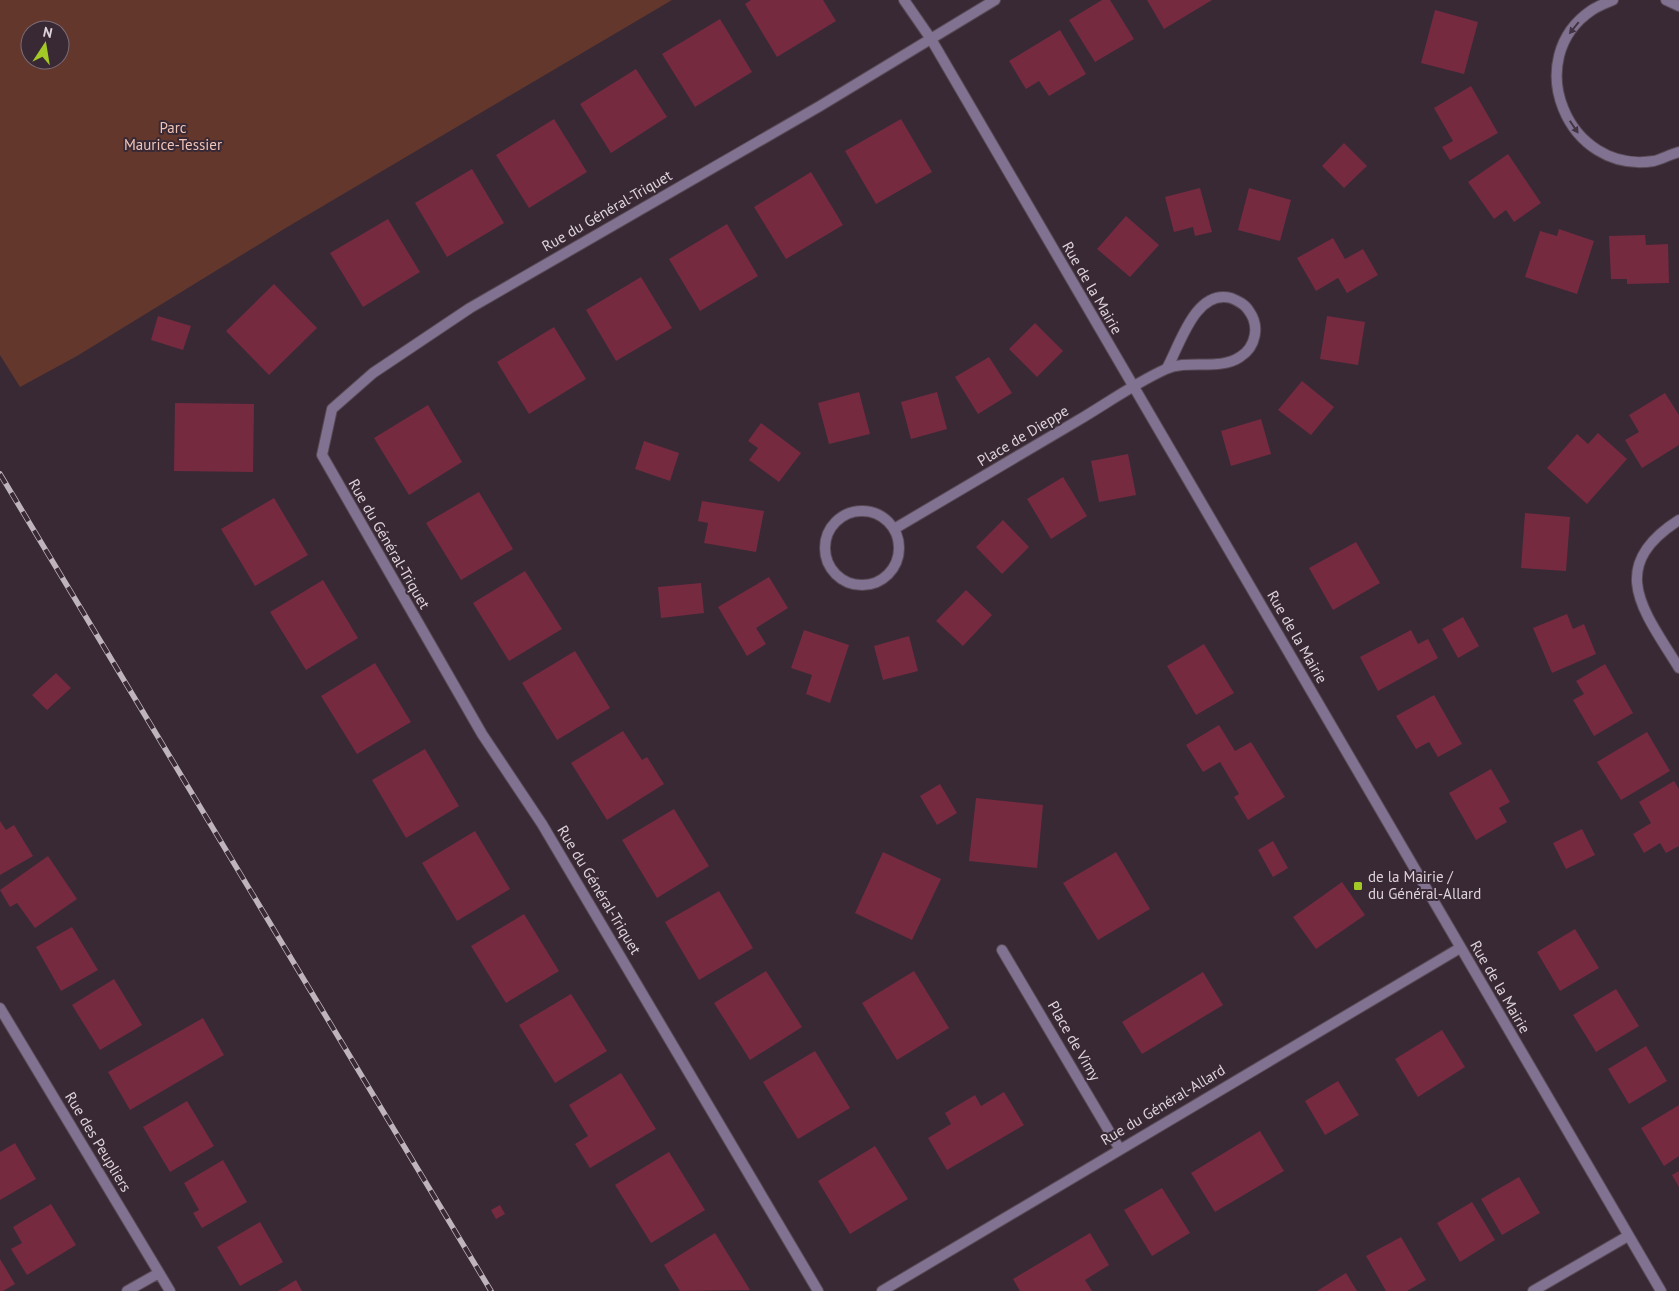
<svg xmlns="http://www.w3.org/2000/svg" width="1679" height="1291" font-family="'PT Sans',sans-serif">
<rect width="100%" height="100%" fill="#392935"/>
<path fill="#63372c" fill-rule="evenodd" d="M0,0H672L284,229L77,356L20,387L0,355ZM30,30H60V60H30Z"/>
<path fill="#752a40" d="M751,0H823L836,21L777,57L745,4Z
M1102,0H1110L1134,39L1095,62L1069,20Z
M1147,0H1212L1164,29Z
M1435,10L1478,22L1464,74L1421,63Z
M720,19L752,72L695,107L662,54Z
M1060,30L1086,74L1049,96L1039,81L1026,89L1009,61Z
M636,69L667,117L611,153L580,104Z
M1471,86L1498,133L1450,160L1442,147L1453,141L1434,108Z
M554,119L587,172L529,208L496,155Z
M901,119L932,172L876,204L845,151Z
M1344,143L1367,166L1344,188L1322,166Z
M1508,154L1541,203L1514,222L1506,210L1494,219L1468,182Z
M472,169L504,223L447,257L415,203Z
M811,172L843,225L786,259L754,207Z
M1200,188L1212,232L1195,236L1193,227L1174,232L1165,197Z
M1249,188L1291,200L1280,241L1238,230Z
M1126,216L1159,245L1130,277L1097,249Z
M388,219L420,272L363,307L330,253Z
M727,224L758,276L700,311L669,259Z
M1559,229L1594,241L1577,294L1525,277L1540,231L1557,236Z
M1645,235L1646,245L1668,244L1669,283L1627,284V279H1611L1609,236Z
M1333,238L1345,259L1363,249L1378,275L1347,293L1338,278L1316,291L1297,258Z
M641,277L672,328L616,361L586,310Z
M274,284L317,328L269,375L226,331Z
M158,316L191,326L183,350L151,340Z
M1327,316L1365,322L1358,365L1320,359Z
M1035,323L1063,351L1037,377L1009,349Z
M554,327L586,379L529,414L497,362Z
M989,357L1012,393L978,414L955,377Z
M1302,381L1334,407L1311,435L1278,410Z
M859,392L870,434L829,444L818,403Z
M937,392L947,429L911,439L901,402Z
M1665,393L1679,415V445L1642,468L1625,440L1639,432L1629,415Z
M175,403L254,404L253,472L174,471Z
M428,405L462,462L409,495L374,438Z
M1261,419L1271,454L1231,466L1221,431Z
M761,423L801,453L779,482L749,460L758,448L748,441Z
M1598,433L1627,459L1587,504L1547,468L1577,434L1588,444Z
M644,441L679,453L670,481L635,469Z
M1128,454L1136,495L1099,502L1091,461Z
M1063,477L1087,516L1051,539L1027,499Z
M479,492L513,549L461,580L426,523Z
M274,498L308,555L255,586L221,529Z
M702,501L764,511L756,552L704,543L708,523L698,521Z
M1525,513L1570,517L1566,571L1521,568Z
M1003,520L1029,547L1002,574L976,547Z
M1356,542L1380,583L1333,610L1309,568Z
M525,571L562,629L509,661L473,603Z
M769,577L788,608L756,628L766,644L747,656L718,607Z
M323,580L358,638L306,670L270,612Z
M701,583L704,613L661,618L658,587Z
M966,590L992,615L963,646L936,621Z
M1567,614L1573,629L1584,624L1596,654L1552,673L1533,628Z
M1463,617L1479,646L1458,658L1442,629Z
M804,630L849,645L830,703L806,694L812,675L791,668Z
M1411,630L1418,644L1428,639L1438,658L1378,691L1360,657Z
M909,636L918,671L883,680L874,646Z
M1204,644L1234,693L1196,715L1167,666Z
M575,651L610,708L557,740L522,683Z
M375,663L411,722L357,754L321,696Z
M1605,664L1633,713L1594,736L1573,700L1584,694L1576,681Z
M56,673L71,688L47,710L32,695Z
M1434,695L1462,744L1438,757L1429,742L1416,749L1396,716Z
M1219,725L1235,751L1251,742L1285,797L1248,820L1234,797L1239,794L1220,762L1203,772L1186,745Z
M623,731L642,760L647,757L664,784L607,820L571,763Z
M1647,732L1670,771L1621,800L1597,762Z
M425,749L459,806L406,838L372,780Z
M1491,769L1510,802L1499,808L1507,822L1476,840L1449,793Z
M1674,781L1679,789V846L1666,853L1660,843L1644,853L1633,834L1651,823L1639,802Z
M940,784L957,813L937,825L920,796Z
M976,798L1043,805L1037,868L969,861Z
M674,809L709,866L657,898L622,840Z
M0,821L6,830L14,825L33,856L0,875Z
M1582,829L1595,855L1566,869L1553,843Z
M475,831L510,889L457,921L422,863Z
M1273,841L1288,868L1273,877L1258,850Z
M883,852L941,879L912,940L855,913Z
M1116,852L1150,909L1098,940L1063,883Z
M48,856L77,899L35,928L17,903L10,907L0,890Z
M1342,882L1365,915L1316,949L1293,917Z
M719,891L753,948L699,980L665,922Z
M524,914L559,971L506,1003L471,946Z
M72,927L98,970L61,991L36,947Z
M1575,929L1599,968L1560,991L1537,952Z
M766,971L802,1027L750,1060L714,1003Z
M914,971L949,1028L897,1060L862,1003Z
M1203,972L1223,1005L1142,1054L1122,1022Z
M114,979L142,1025L100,1050L72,1005Z
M1616,989L1639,1026L1596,1052L1573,1015Z
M571,994L607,1051L555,1083L519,1025Z
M203,1018L224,1055L130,1110L108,1072Z
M1442,1030L1465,1067L1418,1097L1395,1059Z
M1646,1046L1667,1081L1629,1104L1608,1069Z
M815,1051L850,1108L798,1139L763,1082Z
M621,1073L656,1129L590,1168L575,1144L588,1136L569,1105Z
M1338,1081L1359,1115L1325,1135L1305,1101Z
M1004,1092L1024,1125L947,1170L928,1138L951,1124L945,1113L975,1095L981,1106Z
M187,1101L214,1146L170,1172L143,1127Z
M1679,1105V1156L1664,1166L1641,1128Z
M1260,1131L1284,1171L1215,1212L1191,1173Z
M15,1143L36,1179L0,1200V1152Z
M875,1146L908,1199L850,1234L818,1181Z
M669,1152L705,1210L651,1243L615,1185Z
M223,1160L247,1202L202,1228L193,1213L199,1210L184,1183Z
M1679,1171V1187L1672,1175Z
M1519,1177L1540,1213L1502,1235L1481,1199Z
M1162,1188L1190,1233L1152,1256L1124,1210Z
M1472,1202L1495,1240L1460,1262L1437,1223Z
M51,1204L76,1245L27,1275L11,1249L22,1243L13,1227Z
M500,1205L505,1214L496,1219L491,1210Z
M260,1222L283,1262L240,1286L217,1247Z
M715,1233L750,1290L680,1291L664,1265Z
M1090,1233L1109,1265L1085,1280L1092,1291H1020L1013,1279Z
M1401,1237L1426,1280L1407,1291H1386L1366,1256Z
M0,1259L15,1284L3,1291H0Z
M1346,1273L1357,1291H1317Z
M296,1280L302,1291H278Z"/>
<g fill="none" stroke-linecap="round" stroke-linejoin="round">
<defs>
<path id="street" d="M904,0L931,39L1661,1291
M1613,0C1606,3 1598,6 1592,10C1520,58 1567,175 1654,161C1662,159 1671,154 1679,152
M1666,0L1679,6
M825 548a37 37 0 1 1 74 0a37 37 0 1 1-74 0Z
M1679,520C1605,567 1644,611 1679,668
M894,529C955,493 1016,457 1077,421C1106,404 1135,383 1166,369C1188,359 1219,371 1240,357C1256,347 1260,326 1249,311C1245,304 1238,301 1231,298C1195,289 1180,345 1167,368
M1002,950L1119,1148
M0,1008L170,1291
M127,1291L159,1273
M818,1291L542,824L482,734L322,455L332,409L373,373L470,308L820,106L995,0
M882,1291L1460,948
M1533,1291L1628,1236"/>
</defs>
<use href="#street" stroke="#574853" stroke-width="12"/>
<use href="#street" stroke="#807290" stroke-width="10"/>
<defs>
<path id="rail" d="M0,474L491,1291"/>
</defs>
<use href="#rail" stroke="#bfb3bc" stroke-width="5.5"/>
<use href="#rail" stroke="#392935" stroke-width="4" stroke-dasharray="11" stroke-linecap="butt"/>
</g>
<defs><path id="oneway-solid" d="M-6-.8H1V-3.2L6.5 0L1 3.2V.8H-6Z" transform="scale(1.25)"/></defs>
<g fill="#443443">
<use href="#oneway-solid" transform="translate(1574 28) rotate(129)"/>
<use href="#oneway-solid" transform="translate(1574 127) rotate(56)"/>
</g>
<rect fill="#a3c927" stroke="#392935" stroke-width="2" x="1353" y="881" width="10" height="10" rx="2.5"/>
<g text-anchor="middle" stroke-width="4" stroke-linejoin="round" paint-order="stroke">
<g font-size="15" fill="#f0c3b7" stroke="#392935">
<text x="173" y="133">Parc<tspan x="173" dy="17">Maurice-Tessier</tspan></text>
</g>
<g font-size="15" fill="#ded3db" stroke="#392935">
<text transform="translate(607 211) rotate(-30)" y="5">Rue du Général-Triquet</text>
<text transform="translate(1092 288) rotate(60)" y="5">Rue de la Mairie</text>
<text transform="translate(1023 436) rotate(-31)" y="5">Place de Dieppe</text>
<text transform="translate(389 544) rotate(60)" y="5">Rue du Général-Triquet</text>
<text transform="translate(1297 637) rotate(60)" y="5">Rue de la Mairie</text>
<text transform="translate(599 890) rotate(59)" y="5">Rue du Général-Triquet</text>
<text transform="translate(1500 987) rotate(60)" y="5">Rue de la Mairie</text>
<text transform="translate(1074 1041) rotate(60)" y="5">Place de Vimy</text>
<text transform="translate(1163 1105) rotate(-31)" y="5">Rue du Général-Allard</text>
<text transform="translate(98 1142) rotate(59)" y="5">Rue des Peupliers</text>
</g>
<g font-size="15" fill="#ded3db" stroke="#392935" text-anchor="start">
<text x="1368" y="882">de la Mairie /<tspan x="1368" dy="17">du Général-Allard</tspan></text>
</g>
</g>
<g transform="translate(45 45) rotate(12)"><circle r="24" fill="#392935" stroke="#7b6d77"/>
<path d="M0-4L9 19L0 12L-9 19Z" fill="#a3c927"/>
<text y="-8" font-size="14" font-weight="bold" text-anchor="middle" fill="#ded3db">N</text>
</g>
</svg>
